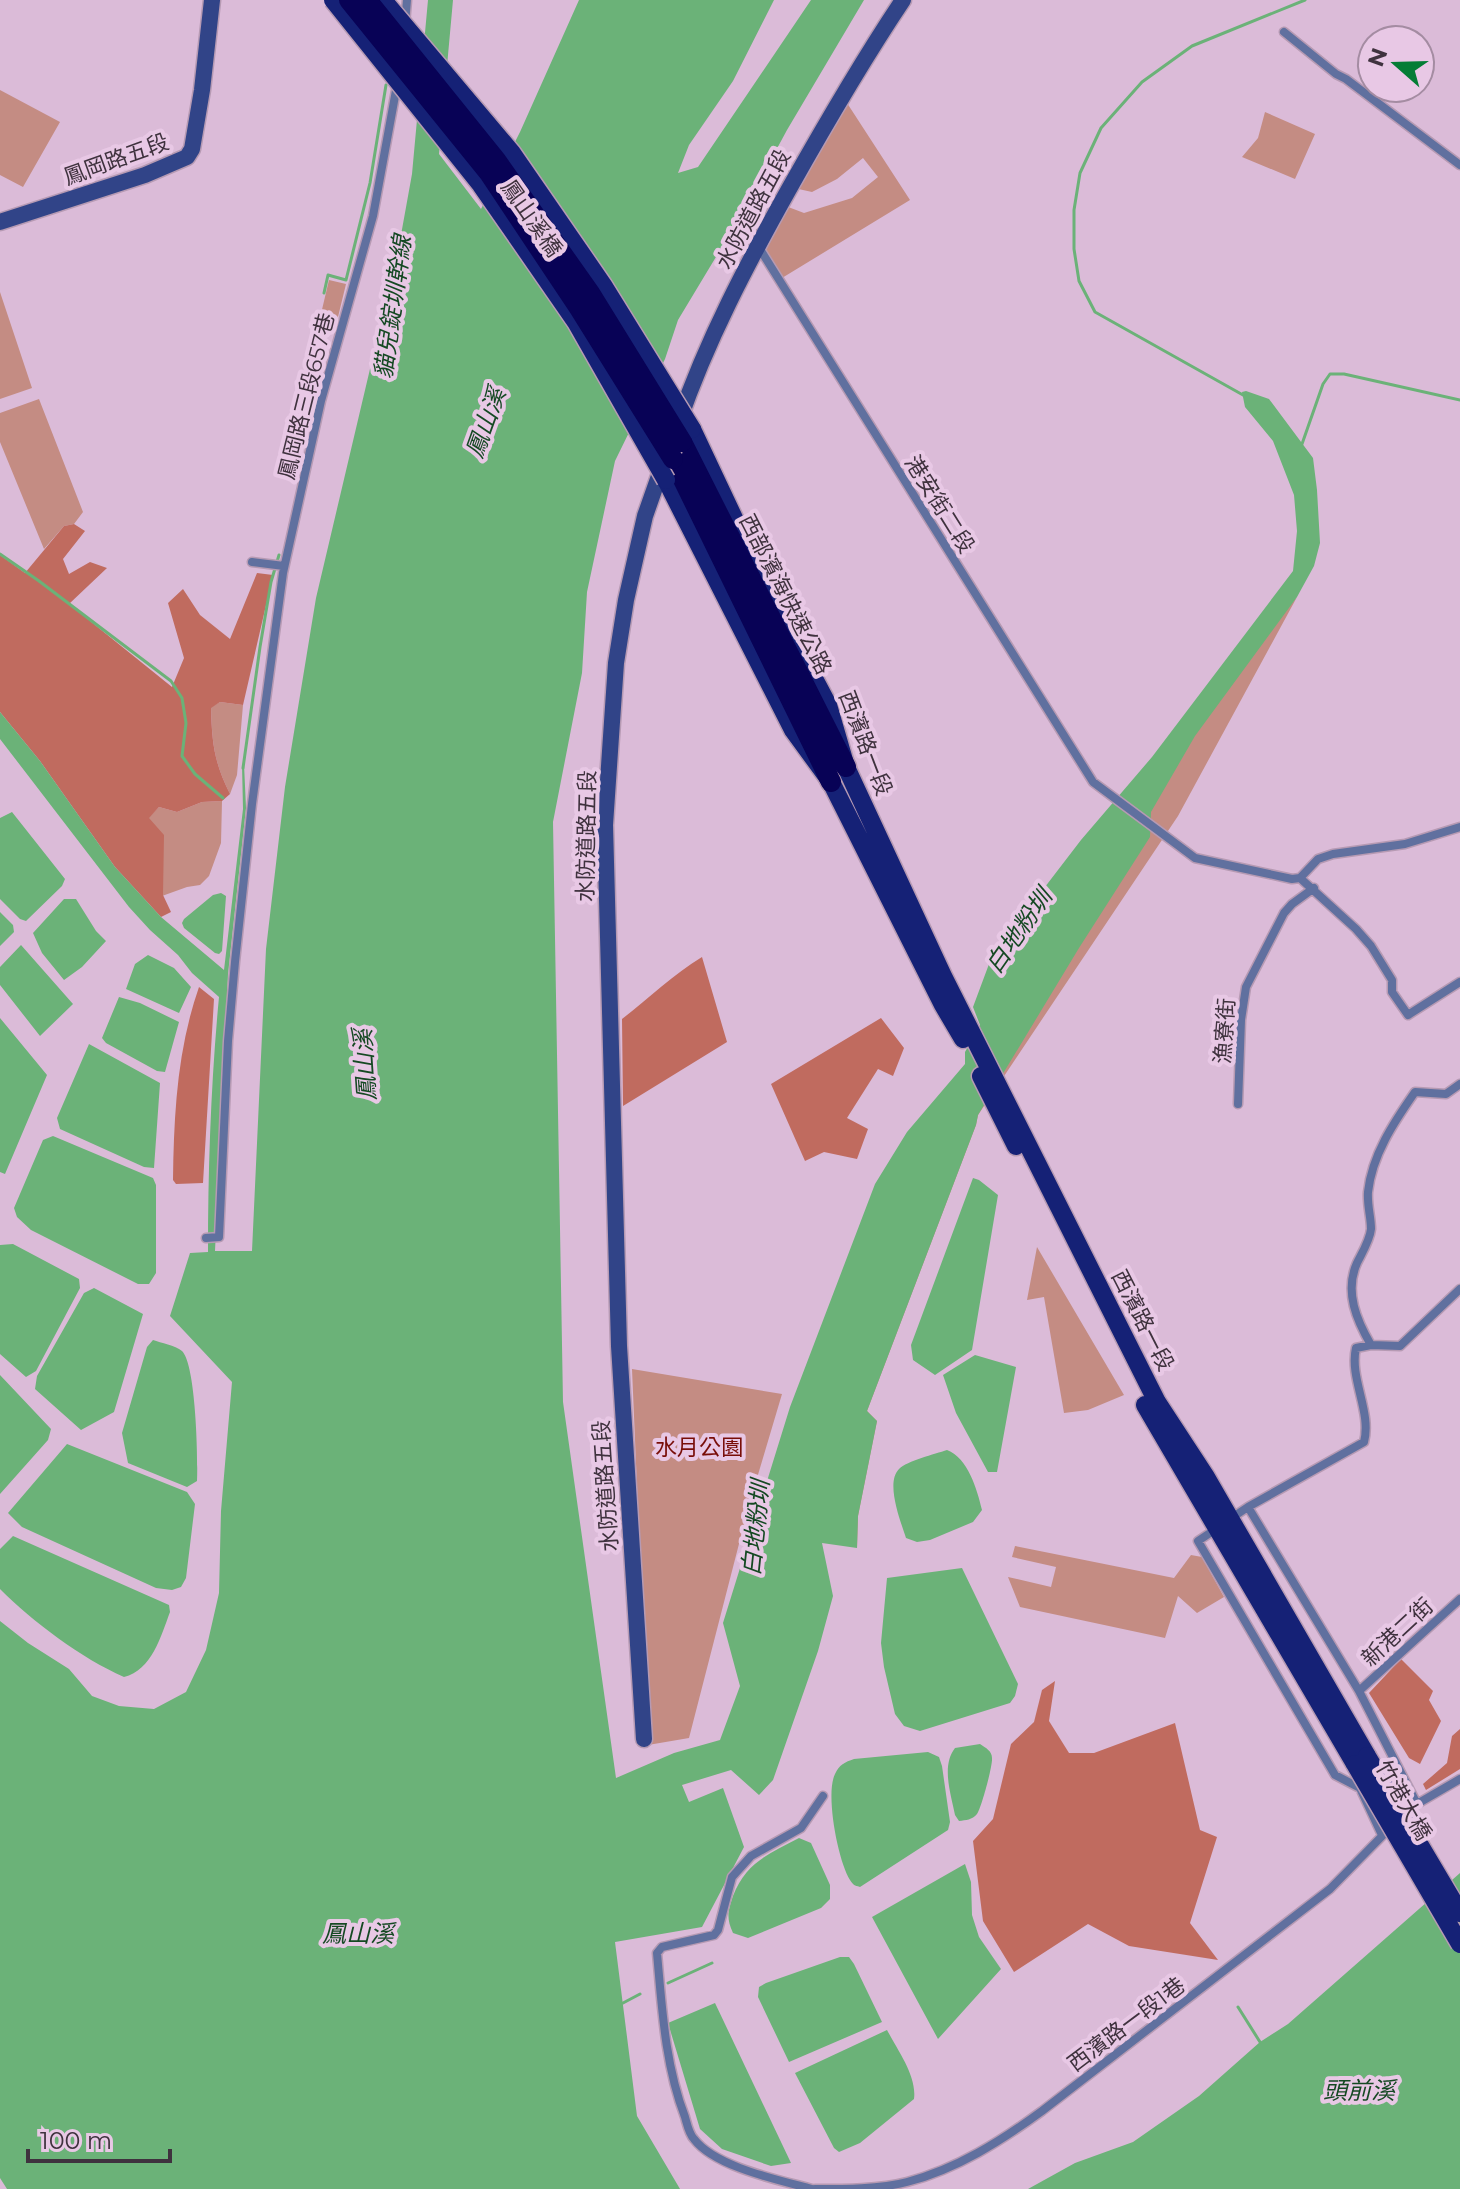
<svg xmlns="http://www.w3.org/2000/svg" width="1460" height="2189" font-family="Montserrat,'Noto Sans TC',sans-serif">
<rect width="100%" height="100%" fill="#dbbbd8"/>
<path fill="#c48c83" d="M0,90L60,122L23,187L0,175Z
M847,103L910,200L782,278L770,263L754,257L783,205L804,213L852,198L878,177L863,158L837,179L812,192L794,188Z
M1265,112L1315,134L1295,179L1242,157L1258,138Z
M329,280L346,284L337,321L320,318Z
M0,292L32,388L0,399Z
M39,399L83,512L74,524L64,526L44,549L0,442V413Z
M1297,597L1178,816L978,1115L976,1125L867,1411L877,1421L858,1516L857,1548L848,1318L1183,732Z
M220,702L243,705L237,775L230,794C214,762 212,743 211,707Z
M222,801L221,843L209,876L200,885L187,887L162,896L163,857L148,818L159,807L177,812L202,802Z
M1037,1247L1124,1395L1088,1410L1064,1413L1044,1297L1027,1300Z
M632,1369L782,1394L749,1505L689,1738L648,1745Z
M1015,1546L1174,1578L1191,1555L1202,1557L1224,1597L1197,1613L1178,1596L1165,1638L1020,1607L1008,1577L1051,1587L1056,1567L1012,1557Z"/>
<path fill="#c06b5f" d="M74,524L85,531L63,559L69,574L90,562L107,568L69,604L172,687L184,658L168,603L183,589L200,615L230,639L257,573L273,575L243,705L220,702L211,708C212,743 214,762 230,794L222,801L202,802L177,812L159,807L149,818L164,835L163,895L171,912L161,917L115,867L40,761L0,712V555L25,573L64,526Z
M702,957L727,1042L623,1106L622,1019C649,998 673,975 702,957Z
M199,987L214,999L203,1183L176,1184L173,1180C174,1114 177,1050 199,987Z
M881,1018L904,1048L893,1076L878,1069L847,1118L868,1129L857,1159L824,1152L805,1161L771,1084Z
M1401,1659L1433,1691L1429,1700L1441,1721L1420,1764L1409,1758L1369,1693Z
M1055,1681L1049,1721L1069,1753H1094L1175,1723L1200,1830L1217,1837L1190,1923L1218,1960L1129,1946L1088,1924L1014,1972L983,1921L973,1841L993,1819L1011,1744L1034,1722L1042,1690Z
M1460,1729V1769L1426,1790L1423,1784L1447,1763L1452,1736Z"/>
<path fill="#6bb278" d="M428,0H453L439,154L481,209L520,132L579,0H774L733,81L689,145L678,173L698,167L811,0H864L787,130L740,217L678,320L665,359L615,461L587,592L582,673L553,822L563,1402L616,1778L674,1753L720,1740L740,1686L723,1623L790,1407L875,1184L907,1132L965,1064V1052L980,1025L973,1007L992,956L1081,840L1152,757L1293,571L1297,531L1294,495L1273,441L1245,407L1242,392L1246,391L1269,399L1313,458L1317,490L1320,543L1314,566L1297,597L1195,736L1151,812L1150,837L1079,948L978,1115L976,1125L867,1411L877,1421L858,1516L857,1548L822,1543L833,1596L818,1651L773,1780L759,1795L731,1770L682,1785L689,1802L723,1788L744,1847L702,1927L615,1942L637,2116L680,2189H7L0,2178V1621L28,1643L69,1669L92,1696L119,1706L154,1709L186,1692L206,1650L219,1593L221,1511L232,1382L170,1316L190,1253L208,1252C208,1167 211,1081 219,997L192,973L178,955L150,930L129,907L0,739V712L40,761L115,867L161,917L224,970L243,809L242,765L244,764L246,808L228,974L215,1251H252L266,949L285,787L316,598L399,246L412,174Z
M12,812L65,879L62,886L26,921L20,919L0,899V818Z
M221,893L226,896L222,951L219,954L215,953L184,928L182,923L184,919L213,895Z
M64,899H76L96,931L106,941L82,967L64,980L42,953L33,933Z
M0,912L13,925L14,932L0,946Z
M21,945L73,1004L40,1036L0,985V967Z
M148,955L174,968L191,987L179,1013L126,989L135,964Z
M119,997L140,1003L179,1022L165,1072L157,1071L106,1043L102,1038Z
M0,1018L47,1075L5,1174L0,1172Z
M89,1044L160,1083L154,1168L144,1167L60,1129L57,1118Z
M53,1136L153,1178L156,1185V1273L149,1284H138L31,1230L17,1217L14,1208L43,1140Z
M973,1178L979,1180L998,1195L972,1350L935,1375L913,1360L911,1345Z
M13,1244L79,1279L80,1288L36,1371L26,1377L0,1354V1245Z
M94,1288L143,1314L114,1412L81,1430L35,1389L37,1376L84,1293Z
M153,1340C161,1343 175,1345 182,1351C196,1365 198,1458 197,1481L187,1487L128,1463L122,1433L147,1347Z
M975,1355L1016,1367L997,1472H988L956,1413L943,1375Z
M0,1375L51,1429L48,1440L0,1494Z
M67,1444L187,1492L195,1504L186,1578L181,1587L172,1590L156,1588L22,1527L8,1513Z
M947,1450C968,1458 977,1489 982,1510L973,1522L930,1540L917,1542L906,1538C901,1522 885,1483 899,1469C907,1461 935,1454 947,1450Z
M13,1536L169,1605L170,1612C161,1636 152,1670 124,1677C81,1658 33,1622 0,1589V1549Z
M962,1568L1018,1684L1015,1696L1010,1703L920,1731L904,1726L895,1714L884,1667L881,1643L887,1578Z
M980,1744C986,1748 992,1751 992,1758C993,1765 981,1809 977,1814C972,1820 966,1820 959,1821L955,1815C951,1794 941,1766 955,1748Z
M928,1752L939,1757L942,1766L950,1822L948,1830L860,1887C854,1885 854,1886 850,1880C838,1861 825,1794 835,1774C839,1765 845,1762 854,1759Z
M799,1838L811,1843L830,1885V1899L821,1908L748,1938L733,1933C726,1918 728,1911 733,1896C746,1862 769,1854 799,1838Z
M965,1864L971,1882L972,1915L979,1937L1001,1969L938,2039L872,1917Z
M1460,1873V2189H1028L1075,2163L1133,2142L1199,2096L1260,2042L1288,2024Z
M840,1957H849L854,1964L882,2022L789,2062L758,1997L759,1987L766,1983Z
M715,2003L791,2163L771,2166L722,2149L700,2129L668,2023Z
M887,2030C898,2051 917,2076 914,2099L860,2143L839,2152L834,2148L795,2073Z"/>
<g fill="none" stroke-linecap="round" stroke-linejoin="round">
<path stroke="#6bb278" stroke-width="3" d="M324,293L328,275L346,280L370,183L386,85
M1243,395L1095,312L1079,281L1074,249V210L1080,173L1101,128L1142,82L1192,46L1305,0
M1302,444L1323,384L1330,374H1344L1460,400
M0,554L39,581L171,681L182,698L186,723L182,756L195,774L223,798
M243,768L260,647L271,582L279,555
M668,1983L712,1963
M623,2003L640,1994
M1238,2007L1260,2042"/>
<defs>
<path id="street" d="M405,24L407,0
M1284,32L1336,74L1346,79L1460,165
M758,246L1093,782L1195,858L1292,879L1300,878L1318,859L1333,854L1405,844L1460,827
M252,562L284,566
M1300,878L1356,929L1371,946L1392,980V992L1408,1015L1460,982
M1238,1104L1241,1020L1246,987L1284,913L1292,904L1314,888
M206,1238L219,1237L228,1041L235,962L252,804L283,573L321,401L373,216L397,85
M1371,1345C1357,1321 1344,1292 1357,1263C1362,1253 1370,1240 1371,1229C1371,1217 1367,1205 1368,1192C1372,1155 1394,1122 1415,1092L1446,1094L1460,1084
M1248,1507L1364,1442C1372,1412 1349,1378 1356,1348L1371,1345L1400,1346L1460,1289
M1230,1519L1248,1507L1359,1691L1417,1804
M1216,1529L1198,1541L1335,1775L1360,1788L1382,1835
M1359,1691L1460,1599
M1403,1816L1417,1804L1460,1779
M812,2189C779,2180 715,2167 694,2139C689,2134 687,2124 685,2117C665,2065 662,2008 657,1953L662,1947L714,1935L718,1930L732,1877L751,1856L801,1828L823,1796
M815,2189C844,2189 880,2189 907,2182C957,2169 1001,2141 1042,2111L1330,1889L1390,1828"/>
<path id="secondary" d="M0,222L145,175L187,157L192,149L202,90L212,0
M679,421C707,340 747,264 789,189C825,125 862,61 903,0
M644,1739L619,1346L605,825L616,663L626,600L645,516L664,462"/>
<path id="primary" d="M692,429L772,599L828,705L846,767L943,976L1157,1402L1206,1477L1367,1756
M666,480L793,730L831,782L943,1005L963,1039
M981,1076L1016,1146
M1145,1405L1355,1764"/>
<path id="highway" d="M682,442L846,767
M673,459L831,782"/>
</defs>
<use href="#street" stroke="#b69ab3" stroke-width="11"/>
<use href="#secondary" stroke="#b69ab3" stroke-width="19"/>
<use href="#primary" stroke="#b69ab3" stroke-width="21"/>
<use href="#highway" stroke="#b69ab3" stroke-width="23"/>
<use href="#street" stroke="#60709f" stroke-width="8"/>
<use href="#secondary" stroke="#314488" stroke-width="16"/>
<use href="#primary" stroke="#152176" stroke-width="18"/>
<use href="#highway" stroke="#080256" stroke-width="20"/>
<defs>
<path id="primary-bridge" d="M333,0L481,185L576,322L666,480
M383,0L512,153L603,285L692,429
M1367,1756L1460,1913
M1355,1764L1460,1944"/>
<path id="highway-bridge" d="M349,0L489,173L579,308L673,459
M367,0L496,160L590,293L682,442"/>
</defs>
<use href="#primary-bridge" stroke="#b69ab3" stroke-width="21" stroke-linecap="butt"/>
<use href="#highway-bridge" stroke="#b69ab3" stroke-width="23" stroke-linecap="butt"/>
<use href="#primary-bridge" stroke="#152176" stroke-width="18"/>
<use href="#highway-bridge" stroke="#080256" stroke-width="20"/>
</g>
<g text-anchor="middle" stroke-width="8" stroke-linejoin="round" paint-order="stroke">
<g font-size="22" fill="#3f323e" stroke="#e8c8e5">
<text transform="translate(116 159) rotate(-20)" y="8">鳳岡路五段</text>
<text transform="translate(753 209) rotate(-62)" y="8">水防道路五段</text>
<text transform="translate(532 218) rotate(55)" y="8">鳳山溪橋</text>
<text transform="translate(306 396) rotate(-76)" y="8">鳳岡路三段657巷</text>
<text transform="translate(940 504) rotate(58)" y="8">港安街二段</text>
<text transform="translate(786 594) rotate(63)" y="8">西部濱海快速公路</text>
<text transform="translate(866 743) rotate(69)" y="8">西濱路一段</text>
<text transform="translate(586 836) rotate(-89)" y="8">水防道路五段</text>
<text transform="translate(1224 1031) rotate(-86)" y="8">漁寮街</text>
<text transform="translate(1143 1320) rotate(63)" y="8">西濱路一段</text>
<text transform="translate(605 1486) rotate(-94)" y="8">水防道路五段</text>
<text transform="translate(1397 1632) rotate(-43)" y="8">新港二街</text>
<text transform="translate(1404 1800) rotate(60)" y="8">竹港大橋</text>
<text transform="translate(1126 2024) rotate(-37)" y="8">西濱路一段1巷</text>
</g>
<g font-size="22" fill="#780d08" stroke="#e8c8e5">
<text x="699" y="1455">水月公園</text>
</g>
<g font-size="24" font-style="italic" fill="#154923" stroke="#e8c8e5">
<text transform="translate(393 307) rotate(-82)" y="8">貓兒錠圳幹線</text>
<text transform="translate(486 423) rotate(-70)" y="8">鳳山溪</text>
<text transform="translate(1019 931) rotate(-55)" y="8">白地粉圳</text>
<text transform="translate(365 1065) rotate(-94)" y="8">鳳山溪</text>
<text transform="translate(756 1528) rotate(-84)" y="8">白地粉圳</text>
<text x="358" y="1942">鳳山溪</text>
<text x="1359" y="2099">頭前溪</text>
</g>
</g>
<g transform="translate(1396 64) rotate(290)"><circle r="38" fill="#e8c8e5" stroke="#a48ca2" stroke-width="2"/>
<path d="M0-6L14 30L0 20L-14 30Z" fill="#047d35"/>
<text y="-12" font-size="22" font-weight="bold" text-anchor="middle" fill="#3f323e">N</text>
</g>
<path d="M28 2149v12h142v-12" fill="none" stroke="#3f323e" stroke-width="4"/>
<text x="40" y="2149" font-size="24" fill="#3f323e" stroke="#e8c8e5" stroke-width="6" paint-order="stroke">100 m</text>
</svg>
